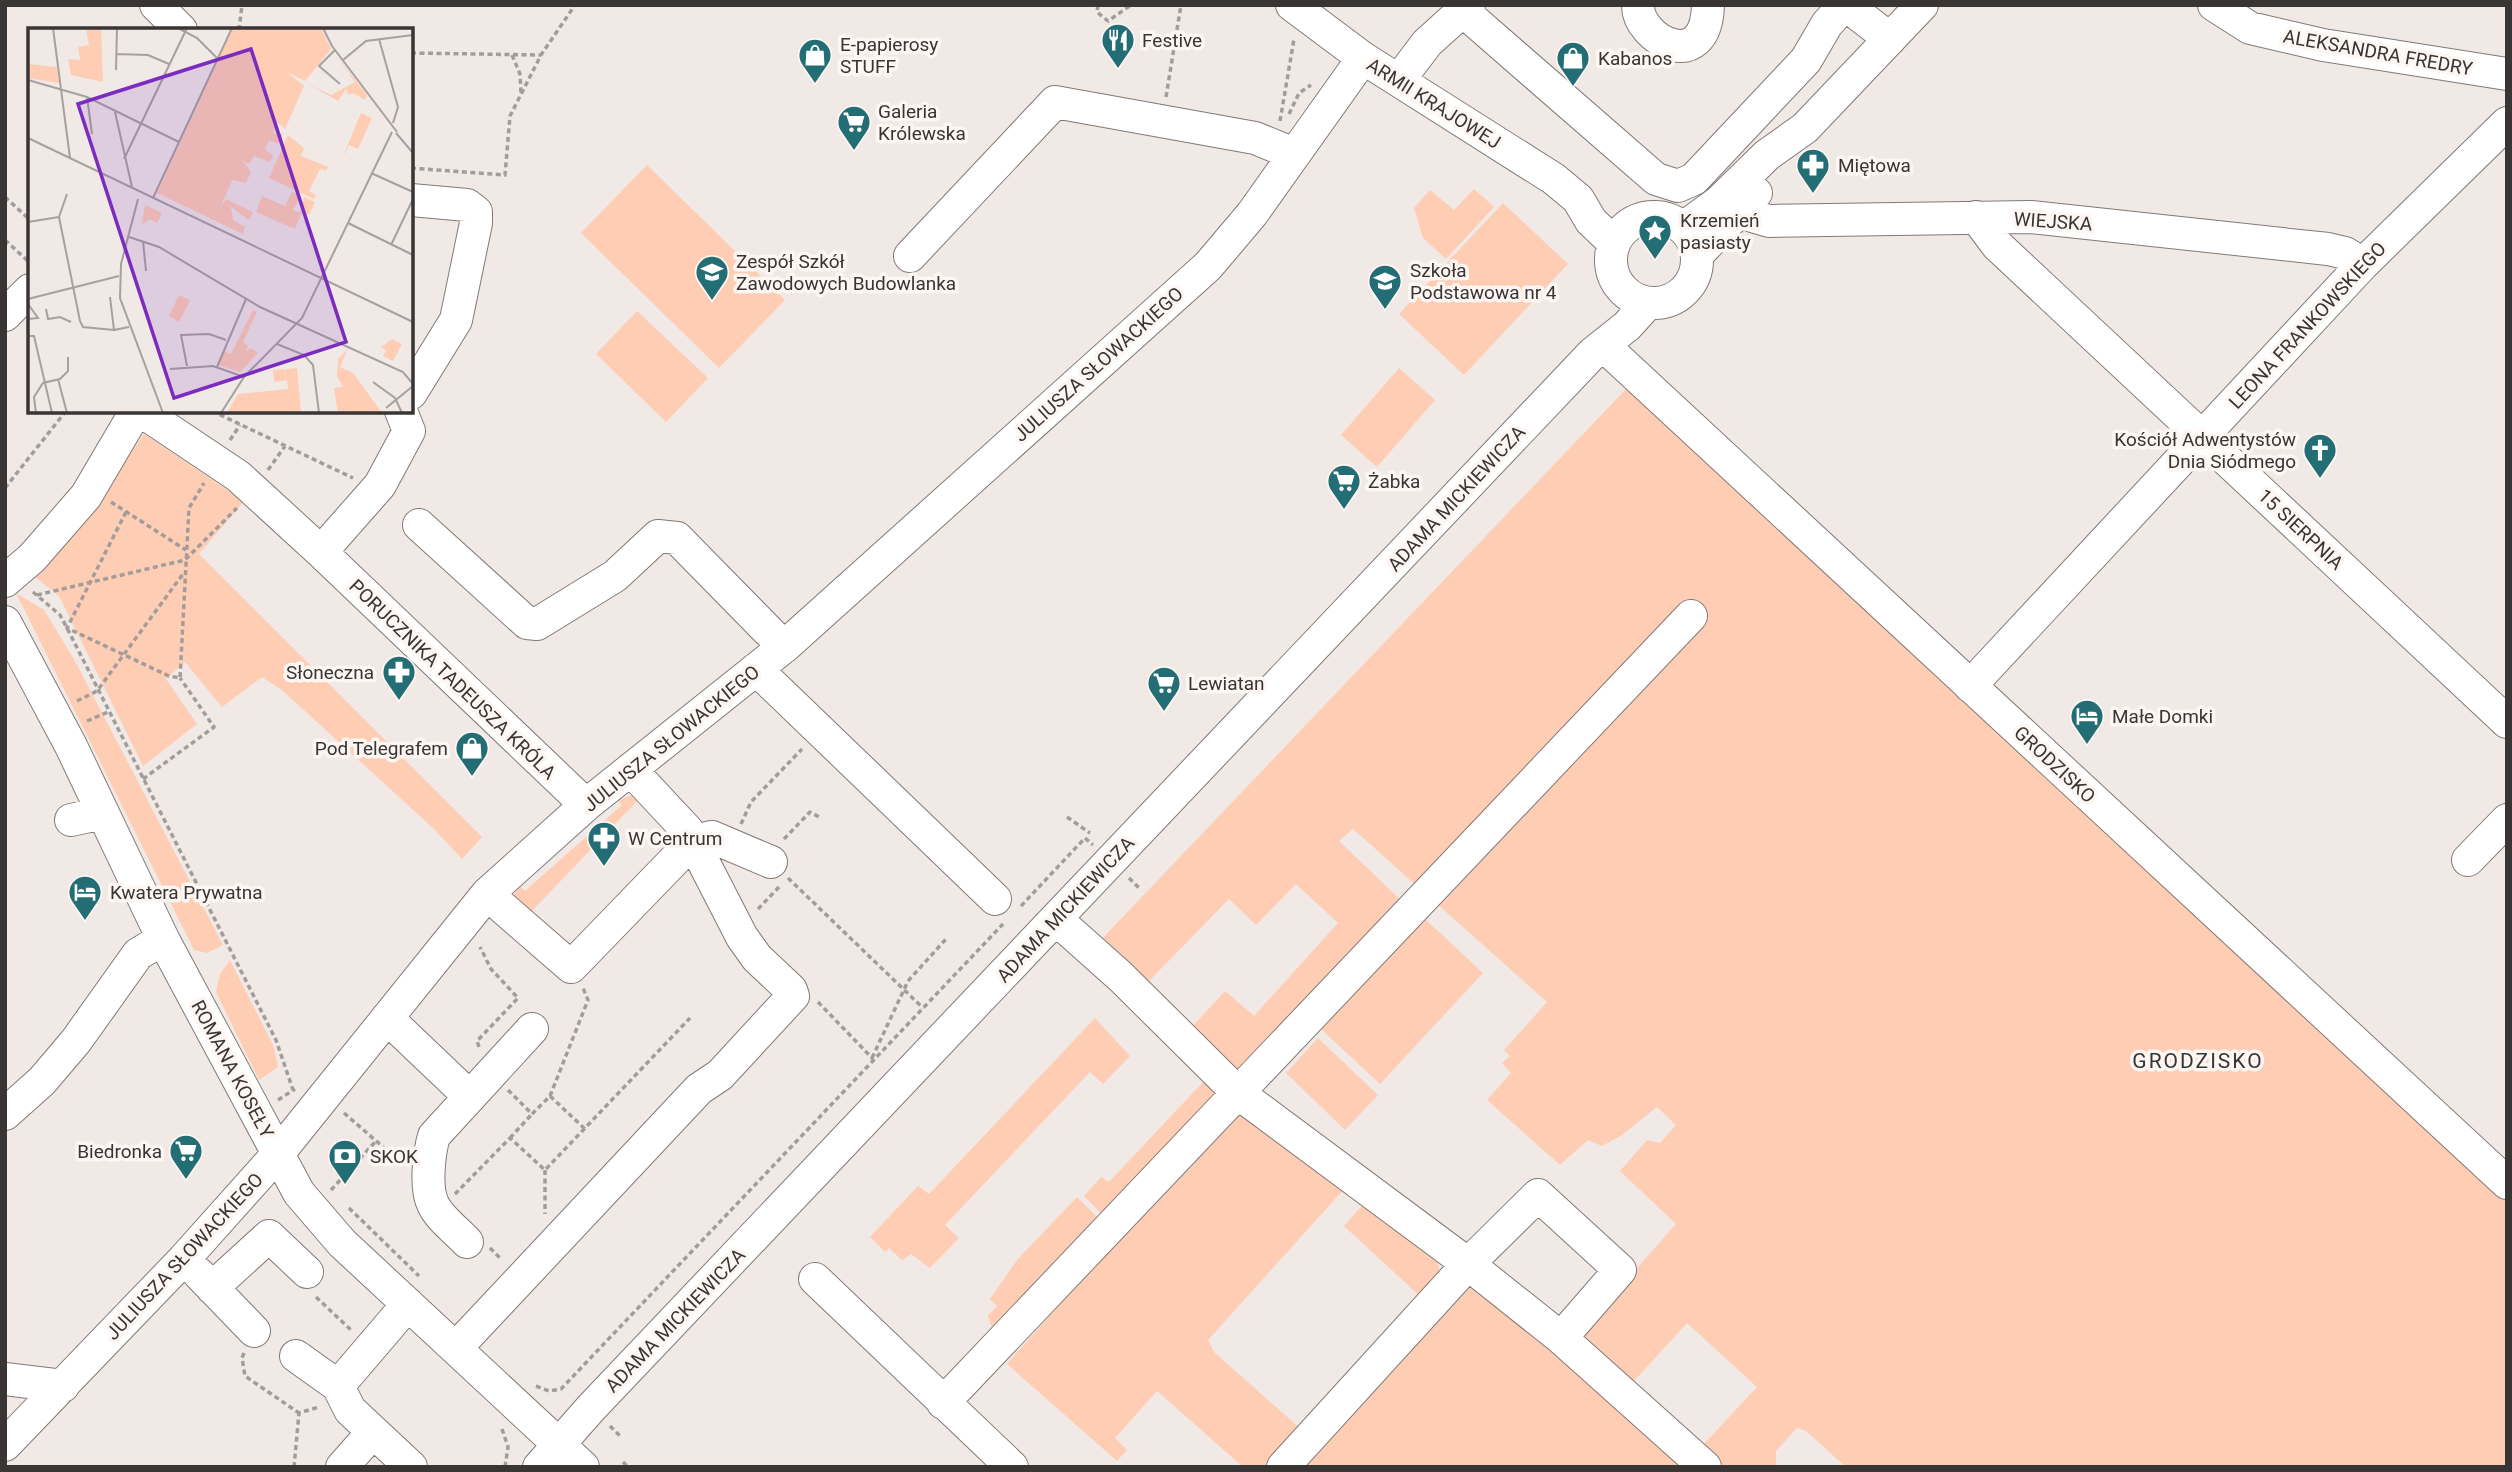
<svg xmlns="http://www.w3.org/2000/svg" width="2512" height="1472" font-family="Roboto,sans-serif">
<rect width="100%" height="100%" fill="#f0e9e6"/>
<path fill="#fecdb4" d="M647,165L785,300L719,368L581,233Z
M1474,189L1494,207L1446,259L1423,238L1414,208L1430,190L1454,210Z
M1503,203L1568,264L1464,375L1399,314Z
M637,311L708,378L666,422L596,354Z
M1399,368L1435,400L1377,467L1341,435Z
M1628,387L2507,1196V1467H1846L1806,1431L1797,1428L1776,1451V1467H1725L1702,1446L1757,1387L1687,1323L1634,1381C1615,1367 1585,1354 1584,1328L1676,1224L1620,1171L1647,1140L1660,1143L1676,1125L1657,1107L1622,1135L1602,1146L1588,1140L1560,1165L1487,1100L1511,1073L1502,1063L1510,1056L1504,1050L1547,1002L1353,829L1339,841L1408,907L1243,1081L1190,1029L1225,991L1254,1016L1338,923L1296,884L1256,925L1229,899L1147,983L1097,944Z
M144,434L244,501L199,554L482,837L462,859L434,829L283,691L262,677L222,707L185,662L166,679L197,724L143,766L59,596L35,577L88,515Z
M16,593L44,610L75,661L223,945L207,953L194,950Z
M633,795L640,798L530,913L513,898L519,885L525,891L622,805L618,800Z
M1424,918L1483,973L1380,1084L1321,1029Z
M230,960L273,1045L278,1067L259,1080L216,992L220,974Z
M1095,1018L1130,1056L1103,1084L1090,1072L945,1225L959,1238L930,1268L911,1254L902,1260L889,1248L885,1252L870,1237L918,1186L929,1194Z
M1318,1038L1378,1095L1345,1130L1286,1073Z
M1205,1080L1214,1090L1216,1097L1106,1218L1084,1196L1101,1177L1109,1182Z
M1238,1103L1344,1189L1208,1340L1214,1352L1302,1430L1270,1467H1243L1157,1391L1115,1438L1127,1450L1117,1461L1007,1364Z
M1077,1197L1103,1223L995,1327L991,1326L988,1315L997,1306L990,1299L1017,1260Z
M1367,1200L1437,1253L1440,1277L1422,1298L1344,1226Z
M1464,1286L1478,1288L1696,1467H1296Z"/>
<g fill="none" stroke-linecap="round" stroke-linejoin="round">
<defs>
<path id="minor" d="M156,5L181,30
M1292,5L1363,58L1554,179L1578,199L1591,221L1614,243
M1638,5C1637,39 1706,77 1708,5
M1846,5L1890,39
M2214,5L2250,28L2323,45L2507,74
M1463,11L1656,179L1678,186L1694,179L1806,60L1827,24L1844,5
M1399,80L1427,43L1469,5
M411,200L467,205L476,212V223L456,320L411,393
M1743,206L1752,216L1769,221L2031,217L2328,249L2345,253L2363,264
M1611 260a43 43 0 1 1 86 0a43 43 0 1 1-86 0Z
M1976,217L1997,245L2507,722
M1683,228L1719,202L1767,155L1805,128L1922,5
M1697,255L1756,193
M910,256L1055,102L1255,138L1294,154
M5,315L30,290
M1603,345L2507,1183
M141,411L238,476L321,552L586,805
M419,525L527,623L537,624L615,576L658,536L677,538L784,647
M321,552L380,485L409,431L401,411
M5,581L32,558L86,496L136,411
M5,622L71,746L163,939L299,1193L342,1243L583,1467
M756,669L995,899
M1970,686L2363,264L2507,123
M71,820L103,813
M2468,860L2507,820
M487,894L571,967L693,841L712,837L771,862
M1056,919L1121,977L1238,1093L1468,1264L1561,1338L1705,1467
M387,1018L469,1096
M5,1114L42,1081L76,1041L138,954L163,939
M467,1242C457,1231 439,1218 433,1204C425,1188 429,1153 434,1136L532,1029
M199,1274L254,1331
M815,1279L1012,1467
M212,1288L269,1236L307,1272
M456,1348L699,1089L720,1075L793,996L791,990L757,958L742,937L687,830L631,770
M296,1356L338,1386L350,1410L411,1467
M5,1379L63,1386
M338,1386L408,1304
M943,1403L1691,616
M5,1445L184,1259L277,1155L487,894L586,805L784,647L1208,266L1252,214L1363,58
M342,1467L373,1432
M539,1467L591,1408L1593,353L1627,326L1648,303
M1283,1467L1468,1264L1538,1195L1620,1270L1561,1338"/>
</defs>
<use href="#minor" stroke="#817a77" stroke-width="34"/>
<path stroke="#a29c9a" stroke-width="3.5" stroke-dasharray="5 3.5" stroke-linecap="butt" d="M386,5V6
M1098,5L1097,12L1108,21L1131,5
M239,30L242,5
M411,53L541,55
M512,55L520,74L521,93
M1166,97L1181,5
M1289,114L1299,93L1311,85
M1280,121L1294,39
M411,168L505,175L510,116L541,55L575,5
M5,197L30,220
M5,240L30,263
M212,411L353,478
M230,440L240,425
M268,470L285,446
M5,488L66,411
M111,502L186,550
M126,512L67,628L169,676L180,678L189,508L204,483
M33,592L60,615L67,628L276,1040L293,1090
M37,595L185,560L237,508
M77,701L97,691L183,574
M87,721L108,712
M143,779L214,727L180,678
M1067,817L1090,833
M741,824L751,802L802,749
M784,839L810,812L821,818
M788,878L923,1008
M1129,878L1139,888
M1021,906L1085,838L1093,845
M758,909L779,887
M818,1002L873,1059
M479,1047L477,1041L518,998L491,969L480,947
M872,1058L908,981L946,939
M508,1090L532,1114L550,1096L585,1129
M550,1096L588,1000L583,988
M278,1100L295,1089
M344,1113L390,1153H404
M510,1138L532,1114
M545,1170V1214
M331,1190L376,1141
M455,1194L510,1138L545,1170L690,1018
M349,1208L419,1276
M490,1248L502,1260
M316,1297L351,1330
M244,1353L242,1358L245,1376L299,1413
M536,1386L549,1391L561,1389L1003,924
M610,1426L621,1437
M502,1429L508,1447L505,1467
M623,1462L628,1467
M294,1467L299,1413L319,1407"/>
<use href="#minor" stroke="#fff" stroke-width="32"/>
</g>
<defs>
<symbol id="restaurant-pin" viewBox="-11 -11 22 30"><path d="M0 17L-7.5 6A9.5 9.5 0 1 1 7.5 6Z" fill="#236e75" stroke="#fef6f3"/><path d="M-5-6h1v4h1v-4h1v4h1v-4h1v5L-1.5 .5V6h-2V.5L-5-1ZM5-6V6H3V1.5H1.5Q1.5-4 5-6Z" fill="#fff"/></symbol>
<symbol id="shop-pin" viewBox="-11 -11 22 30"><path d="M0 17L-7.5 6A9.5 9.5 0 1 1 7.5 6Z" fill="#236e75" stroke="#fef6f3"/><path d="M-5-2.5h2.3a2.7 3.5 0 0 1 5.4 0H5L5.5 6h-11ZM-1.5-2.5h3a1.5 2.3 0 0 0-3 0Z" fill="#fff"/></symbol>
<symbol id="supermarket-pin" viewBox="-11 -11 22 30"><path d="M0 17L-7.5 6A9.5 9.5 0 1 1 7.5 6Z" fill="#236e75" stroke="#fef6f3"/><path d="M-6-5.5h2.5l.6 2H6L4.5 2H-2.5L-4.4-4H-6ZM-1.5 3.2a1.3 1.3 0 1 0 .1 0ZM3 3.2a1.3 1.3 0 1 0 .1 0Z" fill="#fff"/></symbol>
<symbol id="pharmacy-pin" viewBox="-11 -11 22 30"><path d="M0 17L-7.5 6A9.5 9.5 0 1 1 7.5 6Z" fill="#236e75" stroke="#fef6f3"/><path d="M-2-6h4v4h4v4h-4v4h-4v-4h-4v-4h4Z" fill="#fff"/></symbol>
<symbol id="sight-pin" viewBox="-11 -11 22 30"><path d="M0 17L-7.5 6A9.5 9.5 0 1 1 7.5 6Z" fill="#236e75" stroke="#fef6f3"/><path d="M0-6L1.8-2.2L6-1.7L2.9 1.2L3.7 5.4L0 3.3L-3.7 5.4L-2.9 1.2L-6-1.7L-1.8-2.2Z" fill="#fff"/></symbol>
<symbol id="school-pin" viewBox="-11 -11 22 30"><path d="M0 17L-7.5 6A9.5 9.5 0 1 1 7.5 6Z" fill="#236e75" stroke="#fef6f3"/><path d="M0-5L7-2L0 1L-7-2ZM-4 1L0 2.5L4 1V4Q0 6-4 4Z" fill="#fff"/></symbol>
<symbol id="church-pin" viewBox="-11 -11 22 30"><path d="M0 17L-7.5 6A9.5 9.5 0 1 1 7.5 6Z" fill="#236e75" stroke="#fef6f3"/><path d="M-1.2-6h2.4v3.5h3.3v2.4h-3.3V6h-2.4V-.1h-3.3v-2.4h3.3Z" fill="#fff"/></symbol>
<symbol id="hotel-pin" viewBox="-11 -11 22 30"><path d="M0 17L-7.5 6A9.5 9.5 0 1 1 7.5 6Z" fill="#236e75" stroke="#fef6f3"/><path d="M-6-4.5h1.5V1H6V5H4.5V3h-9V5H-6ZM-4 0a1.8 1.8 0 1 1 3.6 0ZM.5 0V-2.5h3Q6-2.5 6 0Z" fill="#fff"/></symbol>
<symbol id="bank-pin" viewBox="-11 -11 22 30"><path d="M0 17L-7.5 6A9.5 9.5 0 1 1 7.5 6Z" fill="#236e75" stroke="#fef6f3"/><path d="M-6-4H6V4H-6ZM0-2.3a2.3 2.3 0 1 0 0 4.6a2.3 2.3 0 1 0 0-4.6Z" fill="#fff"/></symbol>
</defs>
<g fill-rule="evenodd">
<use href="#restaurant-pin" x="1099" y="21" width="38" height="52"/>
<use href="#shop-pin" x="796" y="36" width="38" height="52"/>
<use href="#shop-pin" x="1554" y="39" width="38" height="52"/>
<use href="#supermarket-pin" x="835" y="103" width="38" height="52"/>
<use href="#pharmacy-pin" x="1794" y="146" width="38" height="52"/>
<use href="#sight-pin" x="1636" y="212" width="38" height="52"/>
<use href="#school-pin" x="693" y="253" width="38" height="52"/>
<use href="#school-pin" x="1366" y="262" width="38" height="52"/>
<use href="#church-pin" x="2301" y="431" width="38" height="52"/>
<use href="#supermarket-pin" x="1325" y="462" width="38" height="52"/>
<use href="#pharmacy-pin" x="380" y="653" width="38" height="52"/>
<use href="#supermarket-pin" x="1145" y="664" width="38" height="52"/>
<use href="#hotel-pin" x="2068" y="697" width="38" height="52"/>
<use href="#shop-pin" x="453" y="729" width="38" height="52"/>
<use href="#pharmacy-pin" x="585" y="819" width="38" height="52"/>
<use href="#hotel-pin" x="66" y="873" width="38" height="52"/>
<use href="#supermarket-pin" x="167" y="1132" width="38" height="52"/>
<use href="#bank-pin" x="326" y="1137" width="38" height="52"/>
</g>
<g text-anchor="middle" stroke-width="7" stroke-linejoin="round" paint-order="stroke">
<g font-size="19" fill="#383534" stroke="#fef6f3" text-anchor="start">
<text x="1142" y="47">Festive</text>
<text x="840" y="51">E-papierosy<tspan x="840" dy="22">STUFF</tspan></text>
<text x="1598" y="65">Kabanos</text>
<text x="878" y="118">Galeria<tspan x="878" dy="22">Królewska</tspan></text>
<text x="1838" y="172">Miętowa</text>
<text x="1680" y="227">Krzemień<tspan x="1680" dy="22">pasiasty</tspan></text>
<text x="736" y="268">Zespół Szkół<tspan x="736" dy="22">Zawodowych Budowlanka</tspan></text>
<text x="1410" y="277">Szkoła<tspan x="1410" dy="22">Podstawowa nr 4</tspan></text>
<text x="2296" y="446" text-anchor="end">Kościół Adwentystów<tspan x="2296" dy="22">Dnia Siódmego</tspan></text>
<text x="1368" y="488">Żabka</text>
<text x="374" y="679" text-anchor="end">Słoneczna</text>
<text x="1188" y="690">Lewiatan</text>
<text x="2112" y="723">Małe Domki</text>
<text x="448" y="755" text-anchor="end">Pod Telegrafem</text>
<text x="628" y="845">W Centrum</text>
<text x="110" y="899">Kwatera Prywatna</text>
<text x="162" y="1158" text-anchor="end">Biedronka</text>
<text x="370" y="1163">SKOK</text>
</g>
<g font-size="19" fill="#383534" stroke="#fef6f3">
<text transform="translate(2378 52) rotate(10)" y="7">ALEKSANDRA FREDRY</text>
<text transform="translate(1434 103) rotate(32)" y="7">ARMII KRAJOWEJ</text>
<text transform="translate(2053 221) rotate(4)" y="7">WIEJSKA</text>
<text transform="translate(2307 325) rotate(-47)" y="7">LEONA FRANKOWSKIEGO</text>
<text transform="translate(1098 364) rotate(-42)" y="7">JULIUSZA SŁOWACKIEGO</text>
<text transform="translate(1456 498) rotate(-47)" y="7">ADAMA MICKIEWICZA</text>
<text transform="translate(2301 529) rotate(43)" y="7">15 SIERPNIA</text>
<text transform="translate(453 679) rotate(44)" y="7">PORUCZNIKA TADEUSZA KRÓLA</text>
<text transform="translate(671 738) rotate(-39)" y="7">JULIUSZA SŁOWACKIEGO</text>
<text transform="translate(2055 764) rotate(43)" y="7">GRODZISKO</text>
<text transform="translate(1065 909) rotate(-47)" y="7">ADAMA MICKIEWICZA</text>
<text transform="translate(233 1069) rotate(62)" y="7">ROMANA KOSEŁY</text>
<text transform="translate(184 1256) rotate(-47)" y="7">JULIUSZA SŁOWACKIEGO</text>
<text transform="translate(675 1320) rotate(-46)" y="7">ADAMA MICKIEWICZA</text>
</g>
<g font-size="21" letter-spacing="2" fill="#383534" stroke="#fef6f3">
<text x="2198" y="1068">GRODZISKO</text>
</g>
</g>
<g transform="translate(28 28)">
<rect width="385" height="385" fill="#f0e9e6"/>
<path d="M58,0H73L75,54L43,47L40,31L52,32L50,19L61,17ZM205,0H293L303,21L277,53L259,44L276,58L257,101L249,94L245,106L255,105L250,116L241,112L237,122L245,127L242,134L226,128L221,136L214,132L223,144L218,155L204,152L192,180L198,171L225,184L221,192L203,179L205,192L217,199L215,206L129,165ZM307,26L339,67L337,72L325,65L321,67L318,61L310,73L280,56L303,67L327,54ZM0,36L29,39L31,55L0,50ZM333,85L344,90L330,121L321,117L314,131ZM260,107L276,120L273,128L300,139L298,143L292,141L281,163L288,167L286,171L241,150ZM264,164L273,168L265,182L272,185L276,169L287,174L281,187L274,184L267,201L228,184L234,168L257,178ZM117,177L134,185L129,195L122,191L114,196ZM151,267L162,272L151,294L141,288ZM225,282L229,284L215,314L220,318L217,324L223,320L230,325L212,344L191,337L195,323L203,326ZM364,311L374,316L365,333L355,328L358,322L353,319ZM320,320L312,339L325,345L354,385H310L306,360L315,359L309,348L310,331ZM269,340L273,385H199L210,366L260,361L259,352L246,354L245,342L257,341L258,349V341Z" fill="#fecdb4"/>
<path fill="none" stroke="#a6a19f" stroke-width="2" d="M25,0L42,130M150,0L169,10L190,31M295,0L304,18L369,104M351,11L370,79L365,95M307,22L291,38L312,56M88,26L120,27L141,36M315,32L338,13L385,7M88,42L89,0M0,52L59,69L151,114M59,69L64,106M87,84L104,159M368,105L385,125M0,110L385,294M96,131L159,0M343,145L385,164M39,166L31,189L52,293M125,170L204,0M110,171L93,236L92,270L135,385M0,194L31,189M320,195L385,227M101,209L131,219L232,279L375,344L385,356M115,213L118,243M363,217L385,171M82,269L86,302L101,299M0,271L91,248M0,276L10,290L0,291M18,281L20,291L32,289L43,294M52,293L55,299L86,302M0,308H6L24,385M249,316L276,327L285,337L291,385M159,338L153,307L181,306L198,312M189,339L218,271M142,341L185,338L216,349M30,351L39,385M345,354L367,370L374,385M358,380L385,358M8,385L6,369L15,355L32,351L40,343V329M193,385L216,349L274,290L364,104"/>
<path fill="#7b2cbf" fill-opacity="0.15" stroke="#7b2cbf" stroke-width="3.5" d="M223,21L318,314L146,370L50,76Z"/>
<rect width="385" height="385" fill="none" stroke="#383534" stroke-width="3.5"/>
</g>
<rect width="2512" height="1472" fill="none" stroke="#383534" stroke-width="14"/>
</svg>
